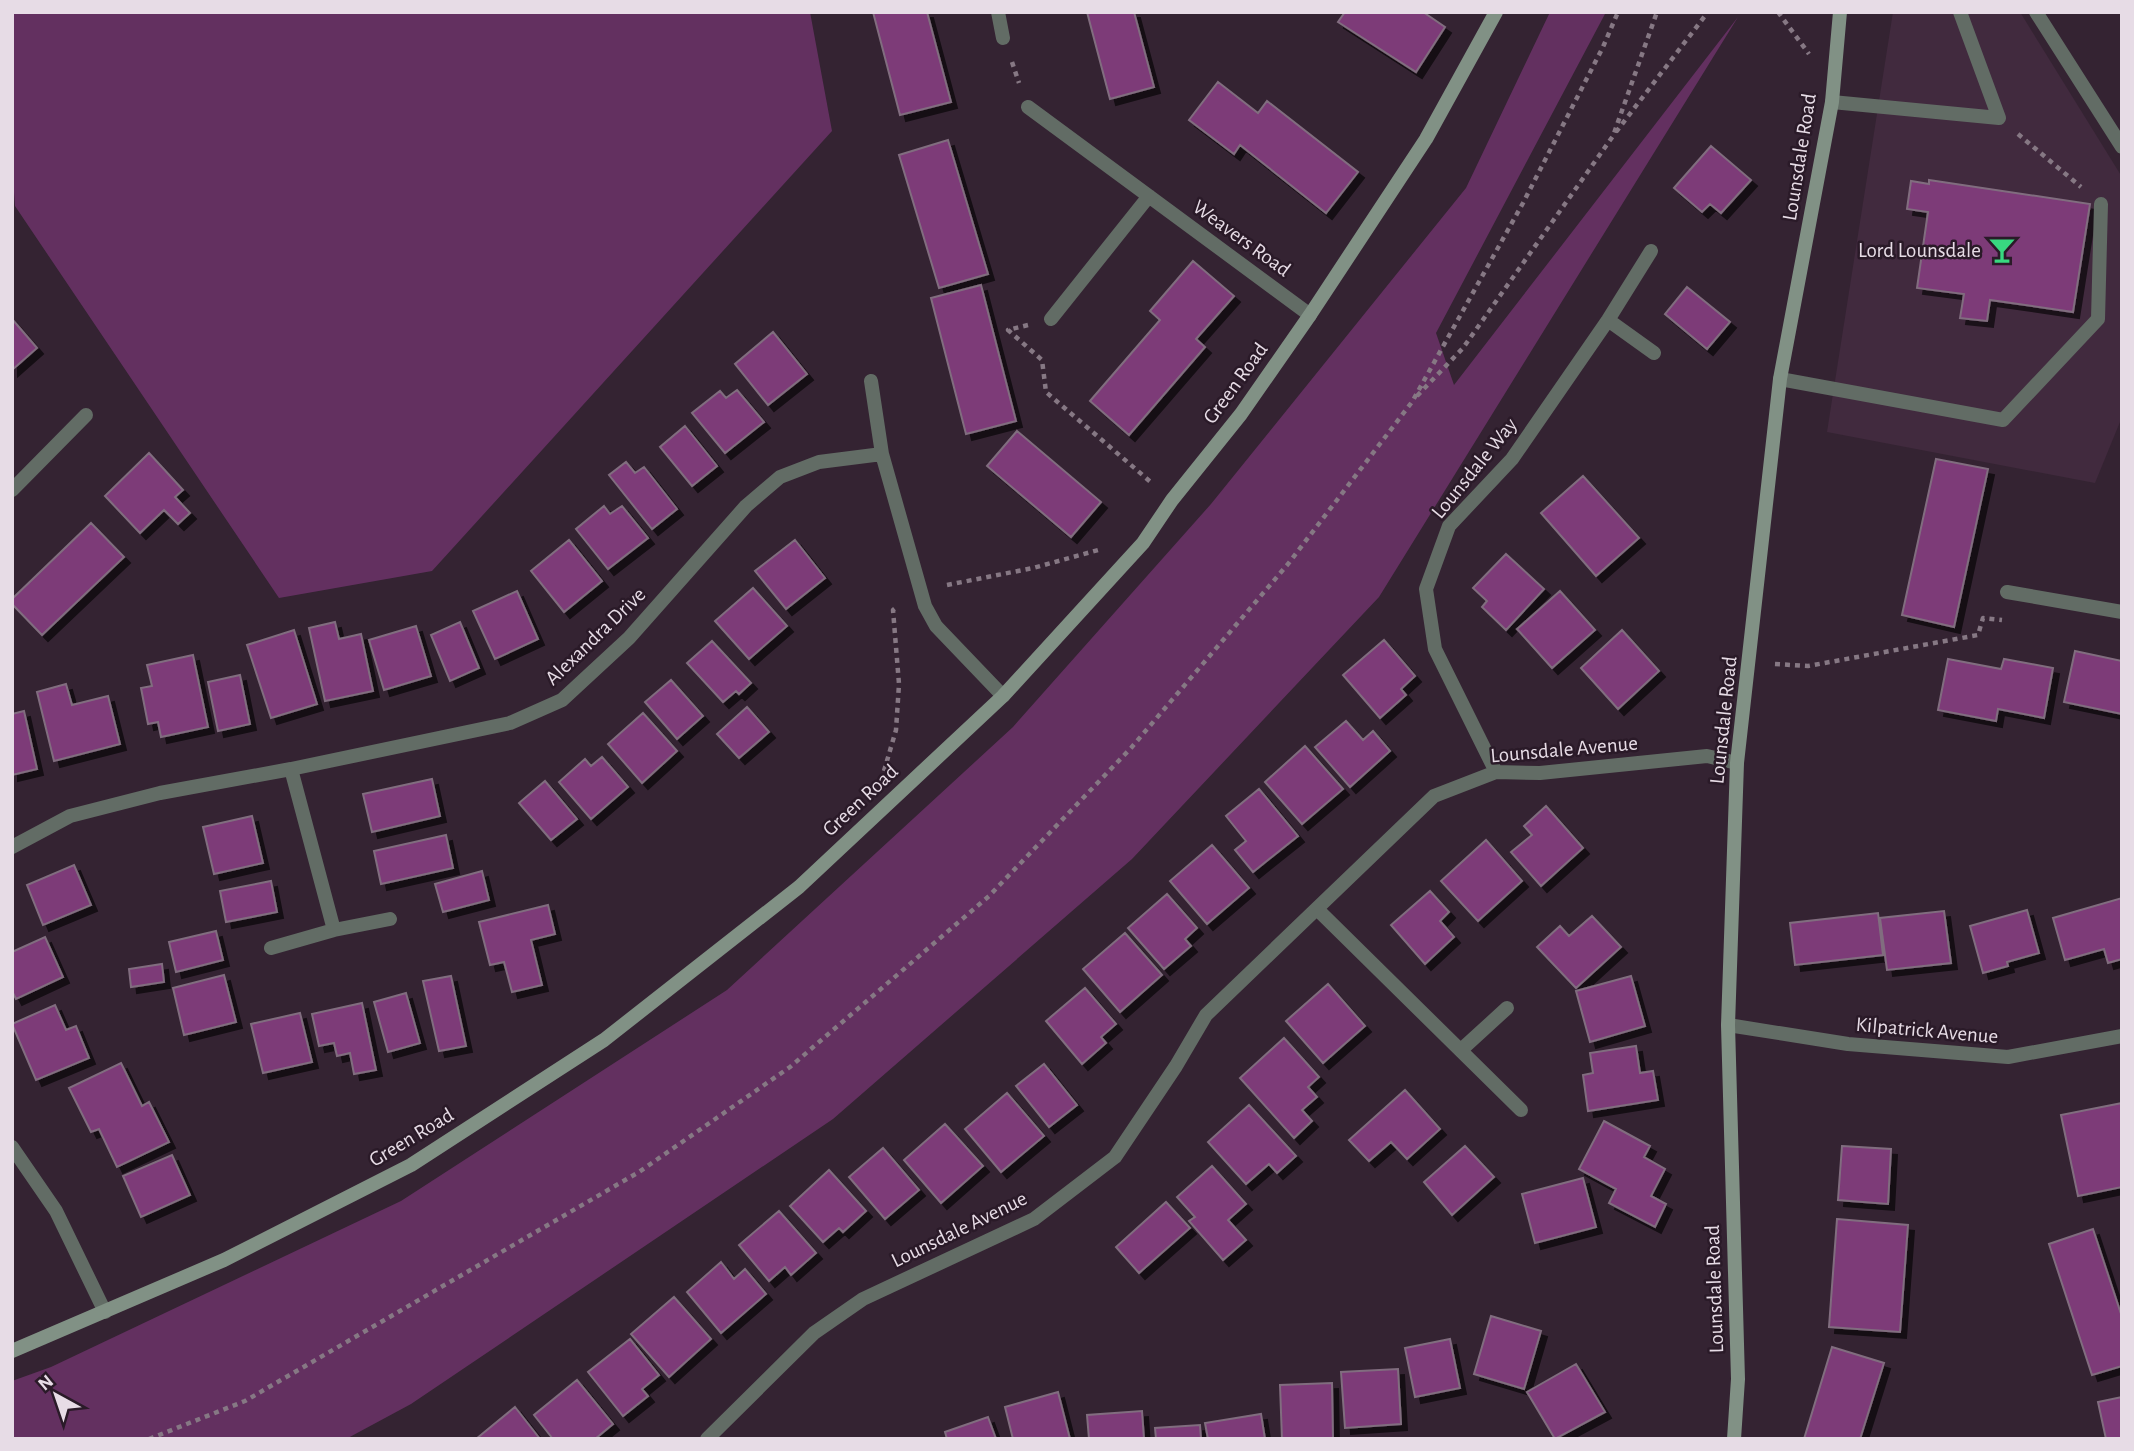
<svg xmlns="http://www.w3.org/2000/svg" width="2134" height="1451" font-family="'Alegreya Sans',sans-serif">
<defs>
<filter id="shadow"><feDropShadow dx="6" dy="6" stdDeviation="0" flood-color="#0009"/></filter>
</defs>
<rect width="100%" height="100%" fill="#342332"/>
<path fill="#412a3e" d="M1893,12H2020L2122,177V417L2095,483L1827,432Z"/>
<path fill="#633060" d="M12,12H810L832,131L432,571L279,598L15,206L12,165Z
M1550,12H1606L1436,333L1454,385L1738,17L1379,597L1132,859L833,1119L411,1404L346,1439H12V1381L51,1367L401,1201L727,990L1013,727L1211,504L1466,188Z"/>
<path fill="#7d3a78" stroke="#816d7f" stroke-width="2" filter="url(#shadow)" d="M873,12H927L951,102L900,115Z
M1087,12H1134L1154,87L1110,99Z
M1345,12H1423L1445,27L1416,72L1338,22Z
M1218,82L1258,113L1267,101L1358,172L1326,213L1240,145L1234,154L1189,120Z
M948,140L988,274L939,288L899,155Z
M1711,146L1751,180L1721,213L1710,204L1702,212L1674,188Z
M1929,180L2090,204L2073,312L1990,300L1987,321L1960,318L1964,294L1917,288L1928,212L1907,209L1911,181L1929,184Z
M1193,261L1234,296L1196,339L1205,347L1129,435L1090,401L1160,320L1150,311Z
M981,285L1016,421L966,434L931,298Z
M1687,287L1730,322L1707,349L1665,314Z
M12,319L37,348L12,370Z
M773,332L807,374L768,405L735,364Z
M737,390L764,422L725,453L692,413L720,391L726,398Z
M685,426L717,466L692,486L660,447Z
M1017,431L1101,502L1071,537L987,466Z
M149,453L183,490L175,497L190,513L178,524L164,510L140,533L105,496Z
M1936,459L1988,469L1954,627L1902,615Z
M626,462L635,473L644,467L677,509L652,529L609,475Z
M1583,476L1639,538L1596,576L1541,513Z
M604,506L610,514L622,506L648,538L608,569L576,529Z
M91,523L124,557L42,635L12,604V599Z
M569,540L602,581L564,612L531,571Z
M795,540L825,578L786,609L755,571Z
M1506,554L1544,589L1506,630L1482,607L1487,601L1473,588Z
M753,588L787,626L749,659L715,621Z
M517,591L538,639L495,659L473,611Z
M1560,591L1595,630L1552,668L1517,629Z
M335,622L339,639L361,634L373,691L325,701L309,628Z
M460,622L479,668L450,681L431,635Z
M416,626L431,676L384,690L369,640Z
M294,630L317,704L271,718L247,645Z
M1622,630L1659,671L1618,709L1581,668Z
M1384,640L1415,676L1401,689L1406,695L1380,718L1343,675Z
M712,641L751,683L739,694L736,691L723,702L687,663Z
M2075,651L2122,661V714L2064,702Z
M193,655L208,727L161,737L158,722L148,724L141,688L152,686L147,665Z
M1948,659L2001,669L2004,659L2053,668L2044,718L1998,709L1996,721L1938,710Z
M240,675L250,724L218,731L208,682Z
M671,680L703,716L677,739L645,702Z
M66,684L72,705L108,696L120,744L54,761L37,692Z
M747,707L769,732L739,758L717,734Z
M24,711L37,769L12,775V714Z
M643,713L677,751L642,783L608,744Z
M1346,721L1363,740L1373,731L1390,751L1350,787L1315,747Z
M1305,746L1343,789L1302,824L1265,782Z
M602,757L628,787L591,819L559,782L585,759L591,766Z
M432,779L440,816L372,832L363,794Z
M545,781L577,819L551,840L519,803Z
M1259,789L1298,836L1253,872L1235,850L1246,841L1226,816Z
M1546,806L1583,848L1541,886L1511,852L1532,835L1524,826Z
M252,816L263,863L214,874L203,827Z
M446,835L453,868L381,884L374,851Z
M1486,840L1522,881L1478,921L1441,881Z
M1212,845L1249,888L1207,924L1170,881Z
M74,865L91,905L43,925L27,885Z
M482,871L489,900L443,912L435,884Z
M271,881L277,912L226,922L220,891Z
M1430,891L1449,912L1440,921L1454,937L1425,964L1391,925Z
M1167,894L1197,928L1185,939L1191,946L1164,969L1128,928Z
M2122,898V959L2108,963L2104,949L2065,960L2053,918Z
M548,905L555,934L531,940L542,985L512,992L504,962L490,965L479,922Z
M2027,910L2039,953L2007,962L2008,966L1983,973L1970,926Z
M1944,911L1951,963L1887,970L1880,918Z
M1878,913L1883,955L1795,965L1790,923Z
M1592,916L1621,947L1576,988L1537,947L1560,926L1569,936Z
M216,931L223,960L176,972L169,942Z
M1125,933L1162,975L1120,1012L1083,969Z
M45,937L63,977L16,999L12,991V952Z
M162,964L164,982L131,987L129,969Z
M224,975L236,1022L184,1035L173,988Z
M451,976L466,1046L439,1051L423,981Z
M1631,976L1645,1026L1590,1042L1576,991Z
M1328,984L1365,1026L1323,1063L1286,1021Z
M1085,988L1116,1024L1101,1037L1106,1043L1082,1064L1046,1021Z
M406,993L420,1043L388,1052L374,1002Z
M362,1003L376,1070L354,1074L350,1053L337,1056L334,1043L319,1046L312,1014Z
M55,1005L66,1030L76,1026L89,1058L36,1080L12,1024Z
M300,1013L312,1062L263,1073L251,1024Z
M1284,1038L1319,1077L1308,1087L1317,1097L1302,1110L1312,1121L1294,1138L1240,1078Z
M1636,1046L1640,1073L1653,1071L1658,1100L1588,1111L1583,1075L1593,1073L1590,1053Z
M121,1063L142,1106L149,1102L169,1142L117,1167L99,1129L91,1132L69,1088Z
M1044,1064L1077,1105L1049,1127L1016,1086Z
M1405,1090L1440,1129L1407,1159L1391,1142L1369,1161L1349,1140Z
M1007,1093L1044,1136L1001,1172L965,1129Z
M2122,1103V1187L2078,1196L2061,1115Z
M1249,1105L1296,1156L1277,1173L1269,1164L1246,1184L1208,1142Z
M1604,1121L1650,1146L1644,1157L1665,1169L1651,1196L1666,1204L1655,1227L1609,1203L1616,1189L1579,1169Z
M945,1124L983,1166L941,1203L904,1160Z
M1465,1146L1494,1177L1452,1215L1424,1182Z
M1842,1146L1891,1149L1888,1204L1838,1200Z
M883,1148L919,1190L885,1219L849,1177Z
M172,1155L190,1195L141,1217L123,1176Z
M1212,1166L1246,1204L1228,1220L1246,1240L1223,1260L1189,1221L1195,1217L1177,1197Z
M829,1170L866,1211L843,1232L839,1228L823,1242L790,1206Z
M1583,1178L1596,1227L1535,1243L1522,1194Z
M1166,1202L1190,1228L1139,1273L1116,1247Z
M779,1211L816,1253L791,1275L785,1267L769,1281L739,1245Z
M1837,1219L1908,1225L1900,1332L1829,1327Z
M2093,1229L2122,1317V1366L2092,1375L2049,1244Z
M721,1262L734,1279L745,1269L766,1294L721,1333L687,1292Z
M674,1297L711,1339L669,1377L631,1334Z
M1491,1316L1541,1331L1524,1389L1474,1374Z
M630,1339L659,1375L642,1389L648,1396L623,1416L588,1372Z
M1450,1339L1460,1388L1415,1397L1405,1348Z
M1832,1347L1884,1363L1860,1439H1804Z
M1576,1364L1605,1412L1555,1439L1527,1392Z
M1398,1369L1401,1424L1345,1428L1341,1372Z
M577,1380L613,1424L595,1439H553L534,1415Z
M1332,1383L1333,1439H1282L1280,1385Z
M1058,1392L1070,1439H1013L1005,1407Z
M2122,1397V1439H2106L2098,1402Z
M515,1407L540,1439H476Z
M1142,1411L1144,1439H1089L1087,1415Z
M1261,1414L1265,1439H1208L1205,1423Z
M988,1417L996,1439H947L945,1432Z
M1200,1425L1201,1439H1156L1155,1428Z"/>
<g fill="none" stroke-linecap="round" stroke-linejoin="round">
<path stroke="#867884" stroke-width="4.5" stroke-dasharray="5 5" stroke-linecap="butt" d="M1778,12L1809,54
M1012,62L1019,83
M1616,132L1708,12
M2018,134L2081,187
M1028,325L1008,330L1042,360L1046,392L1153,484
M1417,396L1463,348L1613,136L1657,12
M947,585L1033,568L1102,549
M1775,664L1808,666L1978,635L1983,618L2002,620
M884,771L896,730L899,684L893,610L898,606
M149,1439L245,1401L639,1172L790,1067L989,896L1131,748L1288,564L1412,402L1523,203L1603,47L1618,12"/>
<path stroke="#626c65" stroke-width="14" d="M1832,102L1999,118L1960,12
M1780,379L2003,420L2098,319L2101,204"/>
<path stroke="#626c65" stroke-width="14" d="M998,12L1003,38
M2036,12L2122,147
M1028,107L1310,315
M1051,319L1149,196
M1608,320L1654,353
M871,381L882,454L925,606L936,626L1003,696
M12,490L86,415
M2007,592L2122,612
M291,769L334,930
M1496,772L1435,649L1426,589L1449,526L1512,459L1608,320L1651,251
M12,847L70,816L160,793L291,769L510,723L562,700L629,638L746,506L780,477L819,462L882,454
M1318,910L1521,1110
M271,948L334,930L390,919
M1728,1025L1848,1044L2008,1057L2122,1036
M1461,1050L1507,1008
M12,1147L56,1211L105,1312
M707,1439L814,1333L863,1299L1034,1219L1115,1157L1176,1066L1206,1015L1434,796L1496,772L1540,773L1707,756L1737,763"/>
<path stroke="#819185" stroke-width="14" d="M12,1351L224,1260L411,1165L604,1040L799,887L1003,696L1143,543L1172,500L1241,414L1310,315L1426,139L1496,12
M1734,1439L1738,1379L1728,1025L1737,763L1780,379L1832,102L1840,12"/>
</g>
<defs>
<symbol id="bar-bare" viewBox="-9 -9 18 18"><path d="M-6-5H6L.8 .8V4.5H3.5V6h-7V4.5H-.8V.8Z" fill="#38d880" stroke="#2a1a28" stroke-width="2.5" paint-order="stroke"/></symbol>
</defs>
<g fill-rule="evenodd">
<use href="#bar-bare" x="1983" y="231" width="38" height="38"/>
</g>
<g text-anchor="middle" stroke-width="5" stroke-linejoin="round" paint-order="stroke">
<g font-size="21" fill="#e7dce6" stroke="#2a1a28">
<text transform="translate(1799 157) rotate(-81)" y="7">Lounsdale Road</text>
<text transform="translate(1242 238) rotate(36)" y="7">Weavers Road</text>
<text transform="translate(1235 383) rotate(-54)" y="7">Green Road</text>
<text transform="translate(1474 468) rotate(-51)" y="7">Lounsdale Way</text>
<text transform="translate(595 636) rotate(-44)" y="7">Alexandra Drive</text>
<text transform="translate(1723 720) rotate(-84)" y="7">Lounsdale Road</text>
<text transform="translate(1564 749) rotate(-5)" y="7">Lounsdale Avenue</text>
<text transform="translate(860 800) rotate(-43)" y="7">Green Road</text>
<text transform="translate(1927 1030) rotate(5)" y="7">Kilpatrick Avenue</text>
<text transform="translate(411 1137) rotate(-31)" y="7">Green Road</text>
<text transform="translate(959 1229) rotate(-26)" y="7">Lounsdale Avenue</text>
<text transform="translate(1714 1289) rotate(-92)" y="7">Lounsdale Road</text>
</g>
<g font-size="21" fill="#e7dce6" stroke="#2a1a28" text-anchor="end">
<text x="1981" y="257">Lord Lounsdale</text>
</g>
</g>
<rect width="2134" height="1451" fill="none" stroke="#e7dce6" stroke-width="28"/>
<g transform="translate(56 1395) rotate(320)" stroke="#2a1a28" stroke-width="5" paint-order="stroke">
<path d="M0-5L12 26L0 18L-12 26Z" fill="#e7dce6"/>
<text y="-10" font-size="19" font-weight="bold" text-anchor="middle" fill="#e7dce6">N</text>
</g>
</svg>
